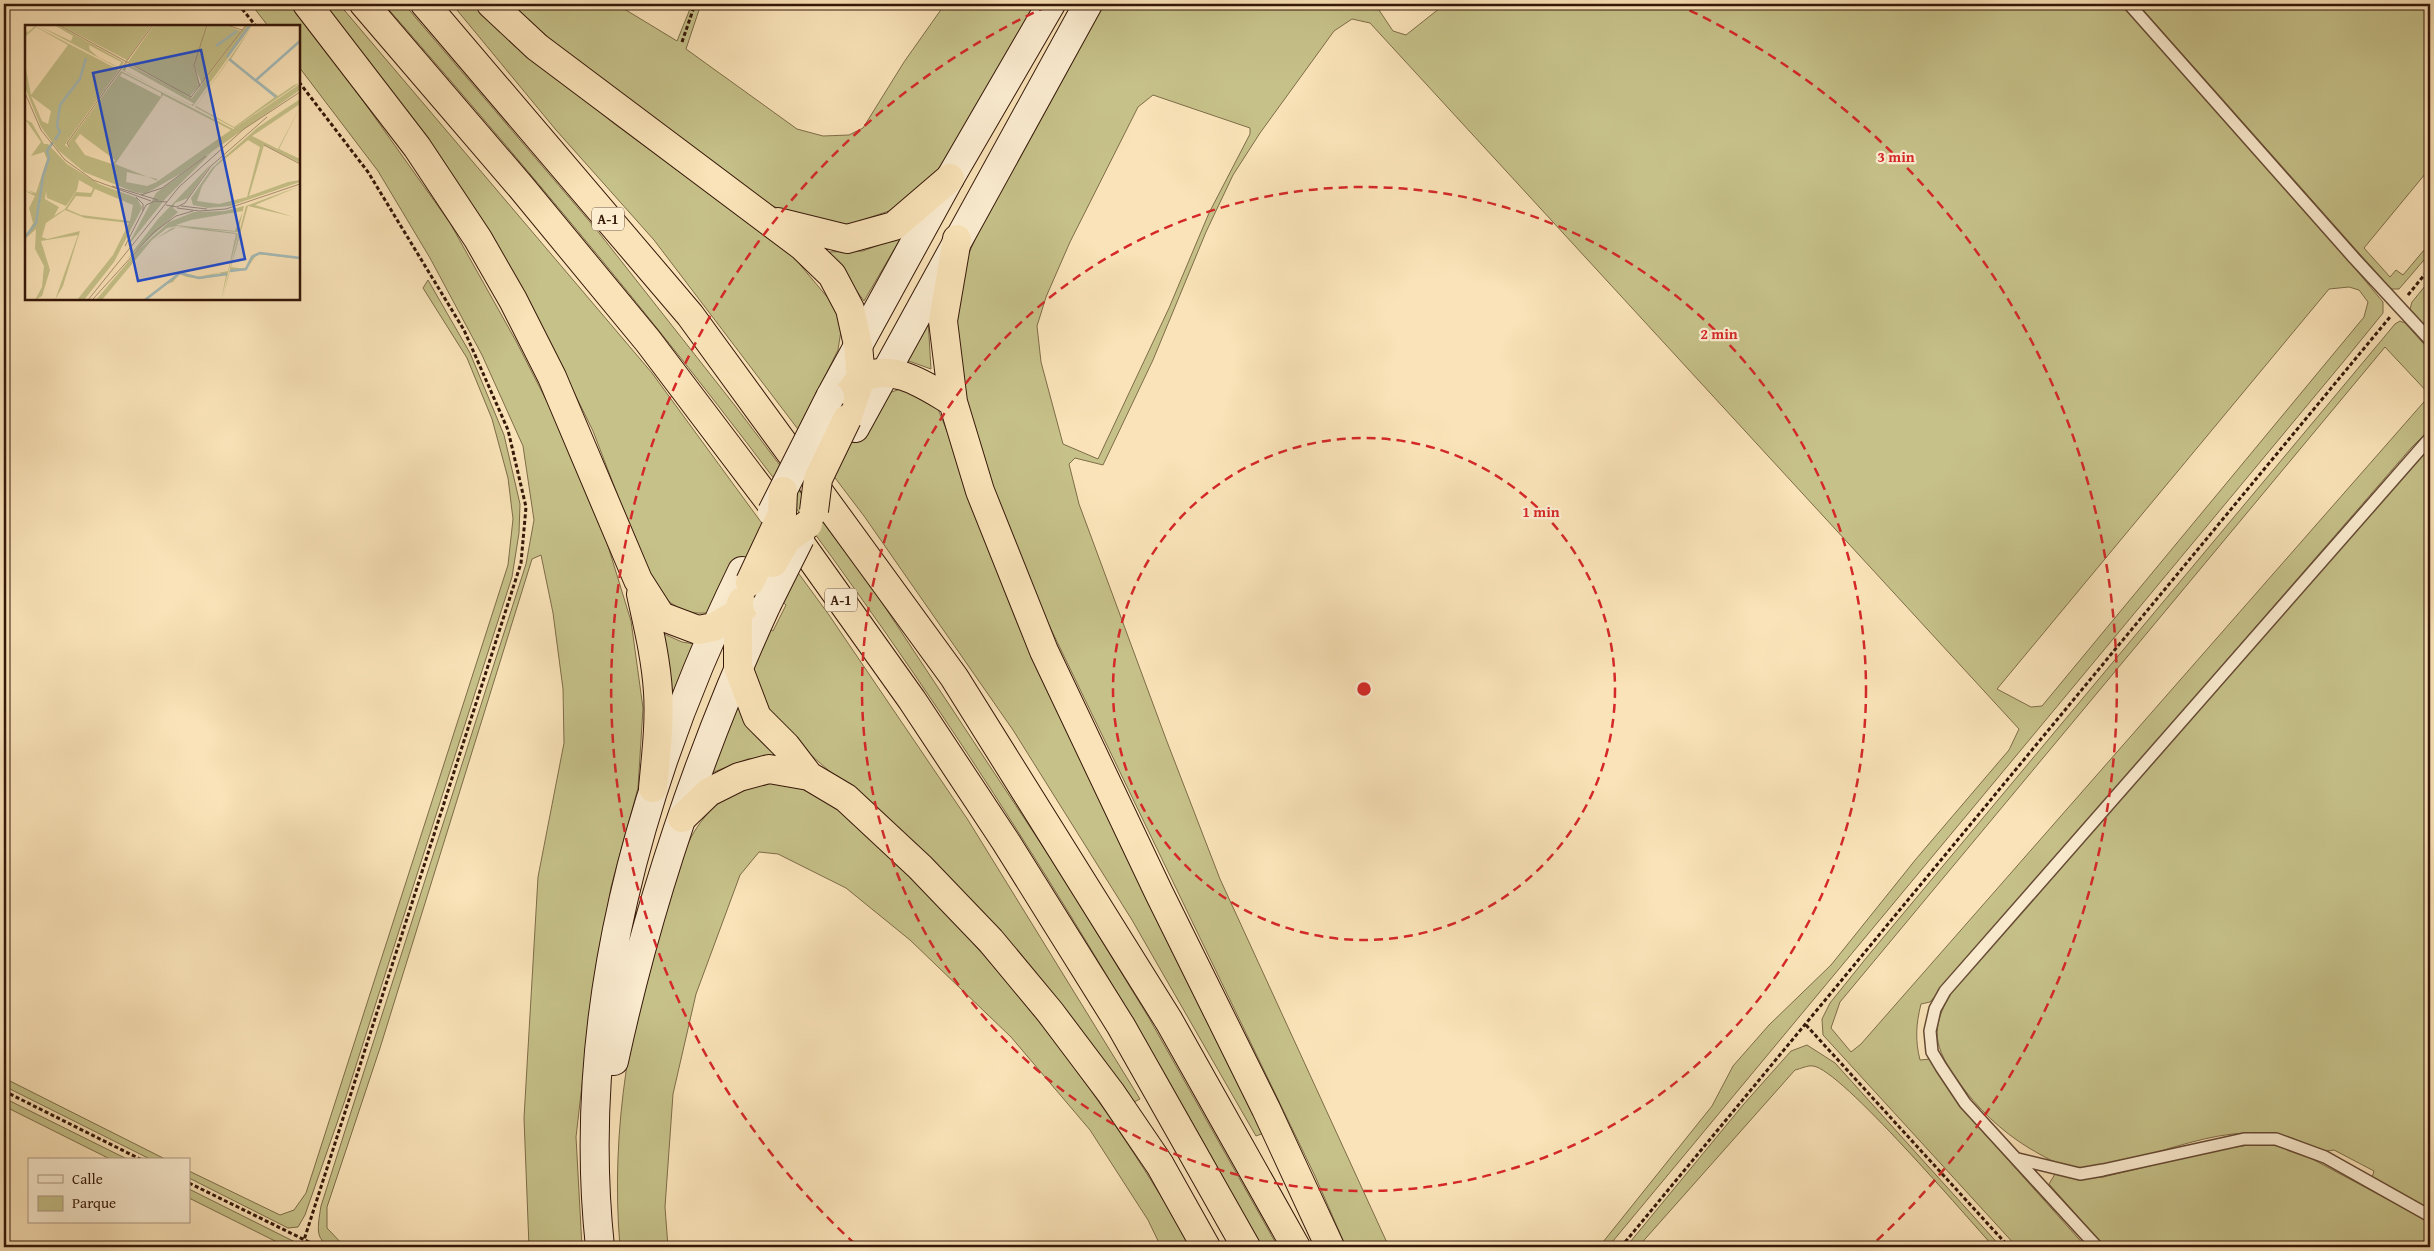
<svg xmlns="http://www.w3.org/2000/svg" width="2434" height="1251" font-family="'Gentium Book Plus',serif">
<rect width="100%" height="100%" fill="#fae3b8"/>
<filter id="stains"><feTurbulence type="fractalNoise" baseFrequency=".004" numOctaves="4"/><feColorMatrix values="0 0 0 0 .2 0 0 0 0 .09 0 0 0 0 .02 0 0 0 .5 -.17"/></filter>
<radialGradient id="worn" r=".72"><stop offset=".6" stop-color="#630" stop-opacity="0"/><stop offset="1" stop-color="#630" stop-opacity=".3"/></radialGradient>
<path fill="#c6c189" stroke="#7e6c48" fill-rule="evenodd" d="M251,4H289L349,81L450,223L516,341L589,484L631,621L643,708L638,788L611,887L589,1024L576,1137L582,1247H529L524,1118L538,877L564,743L563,689L553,613L541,555L532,559L380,1048L327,1207V1228L345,1247C313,1247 317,1231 321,1206L526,564L534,520L523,446L482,355L430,258L378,171L299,67V26H268Z
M321,4H339L652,373L829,615L968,820L1140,1099L1134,1102L842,782C806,751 769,721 751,676L768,628L773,631L786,605L736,559L712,612C686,617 673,605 654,590L593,431L542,327Z
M384,4H404L596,229L736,407L871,586L1059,871L1149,1018L1278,1247H1261C1140,1023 1007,803 859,595C713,389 550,194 384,4Z
M452,4H471L612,122L792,255L828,298L842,324L838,350L813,400L861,442L889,393L900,389L925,398L938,409L1038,657L1264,1133L1256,1136L1132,920L1013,730L864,516L654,240L556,130Z
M511,4H616L677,41L692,4H701L686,49L797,129L823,136L849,135L863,128L904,62L945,4H1038L927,188L889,211L847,225L811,222L768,204L567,54Z
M1103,4H1375L1393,31L1406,35L1445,4H2123L2301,204L2383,302V313L2344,361L1608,1247H1599L1712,1106L1733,1066L1769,1025L1831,965L1916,859L2009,750L2019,729L1370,23L1352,19L1334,31L1260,133L1233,175L1206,232L1153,360L1103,465L1075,458L1069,464L1079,504L1166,739L1220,879L1389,1247H1346L1315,1176L1048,623C1007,527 944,397 958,290C962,263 978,234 990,209C1023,139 1064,72 1103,4ZM1153,95L1250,128V134L1209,213L1169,308L1098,459L1063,444L1041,362L1037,326L1046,297L1070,242L1138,107ZM2349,287L2359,290L2368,302L2364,317L2042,706L2031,707L1997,689L2329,289Z
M2138,4H2430V168L2364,248L2390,277L2396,270L2403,275L2430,243V253L2399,289H2391Z
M902,236L864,301L828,252L863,251Z
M428,280L470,353L504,435L520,504L519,533L512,577L345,1100L305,1215L298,1227L288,1228L189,1178V1171L280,1215L294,1210L306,1193L508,565L513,519L508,478L492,419L467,358L423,288Z
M2430,280V332L2410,309L2412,302Z
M928,319L931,369L906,360Z
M2400,321L2405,323L2430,351V429L2411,448L1930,1002L1921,1004C1916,1024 1915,1040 1920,1060L1931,1059L1958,1104L2086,1247H2017L1823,1035L1822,1019L1830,1003L1867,957L2395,324ZM2385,347L2430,395L1861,1044L1851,1052L1831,1028L1840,1002Z
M2430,447V1211L2371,1181L2374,1171L2334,1150C2314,1154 2307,1143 2289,1137C2277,1134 2259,1133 2247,1133C2209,1134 2170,1149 2133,1159C2115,1163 2096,1169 2077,1168C2060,1167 2043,1156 2029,1148C2001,1131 1977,1108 1958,1081C1934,1047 1929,1029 1952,992L2385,494Z
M662,633L682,642L695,644L669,707Z
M737,706L753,730L776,756L748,759L711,773Z
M776,782C784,784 794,785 802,788C835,800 863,831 888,855C1005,967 1111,1106 1191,1247H1161L1148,1220L1090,1130L1011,1037L910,940L846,888L778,854L759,852L740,875L696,994L673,1094L665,1207L668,1247H620C610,1129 630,1013 668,901C677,872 684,842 704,818C723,794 747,787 776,782Z
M1807,1045L1835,1063L2001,1247H1994C1968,1219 1841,1069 1813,1066C1808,1065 1800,1069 1795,1070L1638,1247H1626L1743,1105L1791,1051Z
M4,1078L167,1160H152L4,1086Z
M4,1098L129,1160H112L4,1106Z
M2249,1145H2273L2303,1154L2430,1222V1247H2105L2049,1184L2055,1174L2077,1179L2103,1177L2216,1150Z
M189,1189L305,1247H287L189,1198Z"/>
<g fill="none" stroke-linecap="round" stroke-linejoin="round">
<defs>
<path id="lane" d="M2129,4L2354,258L2430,340
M2018,1159L2080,1174L2103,1170L2244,1139H2276L2325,1157L2430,1216
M2097,1247L1965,1103L1941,1067L1932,1052L1930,1031L1935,1009L1945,991L2430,438"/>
<path id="secondary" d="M830,397L950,178L1051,4
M855,428L1088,4
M614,1061C648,904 700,750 767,604
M600,1247C575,1014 640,780 742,571"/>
<path id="highway" d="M307,4L417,147L478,239L513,300L552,377L638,580L661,616L698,630L714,627L738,613L757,593
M364,4L521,187L648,341L788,526L912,700L1006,842L1121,1026L1246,1247
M425,4L690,315L954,677L1169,1021L1296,1247
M491,4L537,47L802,246L832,275L850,309L858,345L861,378L847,419
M778,222L847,239L894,226L950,178
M957,239L943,321L953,402L980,491L1044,651L1159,893L1266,1109L1330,1247
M849,393C853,389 857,381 862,378C894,362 927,387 953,402
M641,594C648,626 656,659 658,692C660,724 656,756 653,788
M742,601L738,613V667L757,717L786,746L809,776
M682,818L709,792L739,777L769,769L809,776L846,798L920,867L991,941L1050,1012L1111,1093L1160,1165L1206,1247"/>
</defs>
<use href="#lane" stroke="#664a34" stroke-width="14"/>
<use href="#secondary" stroke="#351708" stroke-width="30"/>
<use href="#highway" stroke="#351708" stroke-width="30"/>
<path stroke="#351708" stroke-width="3" stroke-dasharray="4 2.5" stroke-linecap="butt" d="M238,4L256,26
M682,42L695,4
M299,82L368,172L464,330L508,430L526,507L521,563L304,1240
M2408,295L2430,268
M1806,1025L2009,1247
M4,1091L142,1160
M189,1183L319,1247
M1621,1247L2390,317"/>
<use href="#lane" stroke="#fcedd1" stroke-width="11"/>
<use href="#secondary" stroke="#fcedd1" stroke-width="28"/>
<use href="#highway" stroke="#fae3b8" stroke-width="28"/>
<defs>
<path id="secondary-bridge" d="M772,512L830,397
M767,604L800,538"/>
<path id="highway-bridge" d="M814,511L818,479L847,419
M773,563L787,539L808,524
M750,582L782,514L783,491"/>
</defs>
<use href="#secondary-bridge" stroke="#351708" stroke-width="30" stroke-linecap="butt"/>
<use href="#highway-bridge" stroke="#351708" stroke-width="30" stroke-linecap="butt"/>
<use href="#secondary-bridge" stroke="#fcedd1" stroke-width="28"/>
<use href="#highway-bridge" stroke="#fae3b8" stroke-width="28"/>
</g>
<g fill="none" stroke="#d62828" stroke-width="2.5" stroke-dasharray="9 6">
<circle cx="1364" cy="689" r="251"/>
<circle cx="1364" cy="689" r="502"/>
<path d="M855 1244A753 753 0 0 1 1052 4M1676 4A753 753 0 0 1 1873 1244"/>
</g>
<g text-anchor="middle" stroke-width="4.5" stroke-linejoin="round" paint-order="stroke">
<g fill="#fcedd1" stroke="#715744" stroke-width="1">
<rect x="592" y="207.5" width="32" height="23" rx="4"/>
<rect x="825" y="588.5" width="32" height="23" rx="4"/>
</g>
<g font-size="14" font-weight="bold" fill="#351708">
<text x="608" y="224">A-1</text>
<text x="841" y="605">A-1</text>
</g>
</g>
<g transform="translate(25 25)">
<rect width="275" height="275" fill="#fae3b8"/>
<path d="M12,0L46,16L48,11L29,0H33L99,37L95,44ZM64,20L96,37V38L93,42L73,32L65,25ZM35,0H127L102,35ZM129,0H181V6L182,0H201L216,6L177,59L170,43V32L169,43L175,60L164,72L103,37ZM221,0H227L168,81L97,45L101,38L167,73ZM102,41L168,78L169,79L165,80L100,46ZM228,0L206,34L231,55L275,16L232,55L253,71L269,60L275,58L209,103L170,82ZM204,35L250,72L209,102L171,81ZM10,1L94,45L43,115L40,120L44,123L43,118L96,46L208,104L275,59V65L155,149L120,169L109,167L59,147L33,125L16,102L1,65L0,39L6,70L43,20L11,2L0,12V8L3,5L2,8ZM97,48L136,68V72L95,51ZM138,70L206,105L133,156L90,139ZM6,71L26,86L23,99L17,96ZM55,109L90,135V136L87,139L60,130L50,116ZM102,147L132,154V157L122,161L101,157ZM275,74V79L227,111L253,124L275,82L254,124L275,134V138L239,120L224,171L263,157L275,155V157L205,181L183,183L168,180L166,173L187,143L232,103ZM223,115L235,122L222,172L194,179L172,176L177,161L190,142ZM0,94L7,98L19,119H23L42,139L74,159L112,173L117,183L89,237L59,275H52L88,230L104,198L60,193L40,185L21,198L17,212L22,214L55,206L38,261L30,275L53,210L16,216L25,245L17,271L10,275L17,262L19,241L10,224L11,204L0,214L8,198L4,183L10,171L0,166L11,169L0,164L11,168L22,134L19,127L6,131L16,117ZM54,155L68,163L66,168L51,167L40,184L29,191L34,182L20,174L21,166L28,158L21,166L22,173L41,181L52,165ZM70,164L108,180L105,196L56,190L42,184L51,171L66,172ZM187,127L141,173L102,222L131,168ZM186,139L163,173L150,178L148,183L153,187L102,234L133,194ZM275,161L230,180L269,192L223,181L206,242L220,244L227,230L235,227L275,234L232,229L221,245L205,246L197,275L221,181ZM219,181L213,207L179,204L211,208L213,209L196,275L201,251L194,248L177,254L162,252L154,249L148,257L142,259L122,274L118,275L155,247L172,252L203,246L211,209L152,202L129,215L147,203L153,202L168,203L152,201L142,203L127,215L77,275H71L113,225L144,197L169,187L200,186ZM218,186L210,206L151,200L166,195Z" fill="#c6c189" fill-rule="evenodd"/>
<path fill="none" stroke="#a4bbba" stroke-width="2.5" d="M191,21L212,6M202,32L225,0M204,34L251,72M231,55L275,16M30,115L35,107L32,101L35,80L55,54L61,33M0,212L11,198L18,151L24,133L22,126L28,117M205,246L221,244L227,232L235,228L275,233M120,275L155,248L174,253L202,249"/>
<path fill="none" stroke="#ab9172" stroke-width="1" d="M34,0L166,72L221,0M202,0L217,5M175,62L169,40L182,0M0,68L16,105L40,135L68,155L126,176M239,120L275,139M44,122L42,118L128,0M87,161L133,175M116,170L137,163L181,131M111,172L118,179V186M141,180L152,182L160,178L186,141L242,92M156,181L182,184M152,183L174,186L201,184L275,159M100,221L121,180L130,176L142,177M68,274L129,207L151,191L168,186M63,275L154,162L219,104L275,67"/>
<path fill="#1d4ed8" fill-opacity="0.15" stroke="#1d4ed8" stroke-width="2.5" d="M176,25L220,234L113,256L68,48Z"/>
<rect width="275" height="275" fill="none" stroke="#351708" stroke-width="2.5"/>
</g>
<circle cx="1364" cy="689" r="8" fill="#d62828" stroke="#fcedd1" stroke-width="2.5"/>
<g font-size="15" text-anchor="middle" font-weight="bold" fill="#d62828" stroke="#fcedd1" stroke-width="4.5" stroke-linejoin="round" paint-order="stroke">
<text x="1896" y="162">3 min</text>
<text x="1719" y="339">2 min</text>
<text x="1541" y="517">1 min</text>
</g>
<rect width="2434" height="1251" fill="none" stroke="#fae3b8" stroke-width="20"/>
<rect x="5" y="5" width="2424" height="1241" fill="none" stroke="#351708" stroke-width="2.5"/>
<rect x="10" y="10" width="2414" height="1231" fill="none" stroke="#351708"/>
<rect x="28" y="1158" width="162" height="65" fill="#fcedd1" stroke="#ac9781"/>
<rect x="38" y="1175" width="25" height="8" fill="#fcedd1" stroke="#ac9781"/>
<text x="72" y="1184" font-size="15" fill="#351708">Calle</text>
<rect x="38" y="1196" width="25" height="15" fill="#c6c189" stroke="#ac9781"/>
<text x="72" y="1208" font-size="15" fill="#351708">Parque</text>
<rect width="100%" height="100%" filter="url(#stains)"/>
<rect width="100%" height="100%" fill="url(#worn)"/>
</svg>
